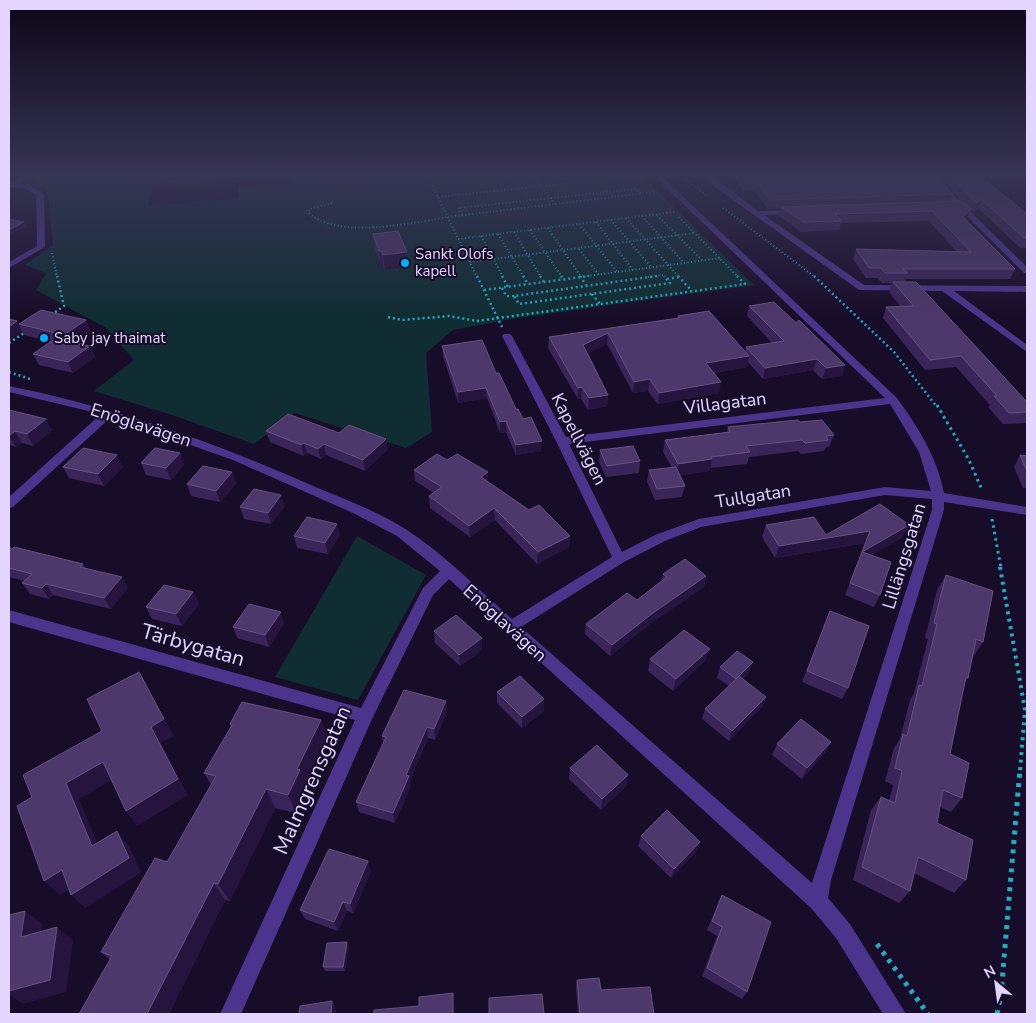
<svg xmlns="http://www.w3.org/2000/svg" width="1036" height="1023" font-family="'Nunito Sans',sans-serif">
<rect width="100%" height="100%" fill="#180d29"/>
<path fill="#102d33" d="M48,173H229L154,182L148,206L238,198L239,188L291,182L293,173H639L754,285L511,319L453,330L426,353L432,432L406,448L294,413L254,444L172,415L94,391L134,360L106,328L36,290L46,273L25,265L53,245L48,196L45,187L31,182Z
M357,536L426,575L358,700L275,677Z"/>
<g fill="none" stroke-linecap="round" stroke-linejoin="round">
<path stroke="#24abc4" stroke-width="2" stroke-dasharray="1 2.5" stroke-linecap="butt" d="M426,173L477,277
M531,173L555,204
M635,173L643,181
M678,173L706,195
M427,175L445,173
M438,197L639,176
M332,203L310,209L308,212C336,240 411,223 448,217
M723,208L815,277
M462,215L458,208L636,189L641,193
M657,215L702,260
M642,216L684,263
M448,217L654,192
M679,217L738,277
M626,218L679,277
M611,220L651,267
M596,222L633,270
M579,224L617,272
M548,228L581,277
M530,230L562,277
M514,232L541,277
M498,234L524,277
M481,236L503,277
M458,239L674,212
M579,249L599,275
M52,253L57,277
M470,262L695,233
M580,277L721,258
M648,277L663,275L665,277"/>
<path stroke="#24abc4" stroke-width="2.5" stroke-dasharray="2 3" stroke-linecap="butt" d="M477,276L502,327
M502,276L508,287
M523,276L528,284
M540,276L544,282
M561,276L563,279
M580,276L586,285
M657,276L514,296L519,304L670,283L664,276
M678,276L692,291
M814,276L894,352L937,407
M667,279L679,277
M502,288L506,296H514
M484,290L589,276
M592,294L600,304
M51,315L64,306L57,276
M388,317L402,320L449,316L477,321L745,284L737,276
M9,343L27,331
M9,372L30,379"/>
<path stroke="#24abc4" stroke-width="3" stroke-dasharray="2.5 4" stroke-linecap="butt" d="M937,405L969,460L982,490
M992,519L1001,568"/>
<path stroke="#24abc4" stroke-width="4" stroke-dasharray="3 4.5" stroke-linecap="butt" d="M1000,567L1025,710L1020,771"/>
<path stroke="#24abc4" stroke-width="5" stroke-dasharray="4 5.5" stroke-linecap="butt" d="M877,944L928,1014
M997,1014L1001,994L1020,769"/>
<path fill="#4a348c" fill-rule="evenodd" d="M29,173H37L20,183L28,184L44,194L45,247L9,268V262L37,246L36,195L23,188L9,187V181L12,182Z
M240,173L243,175L242,176L170,183L166,181L170,179Z
M651,173H658L897,398C918,427 937,457 944,493L1027,507V515L944,502V510L831,880L828,898L850,924L906,1014H883L836,938L811,908L449,579L433,595L372,719L241,1014H220L355,720L9,622V610L361,708L423,588L440,571L397,536L353,513L233,460L111,417L13,507L9,508V497L101,414L9,392V386C113,407 214,442 311,485C343,499 378,511 407,530C445,555 478,589 512,619L612,557L556,441L502,336L504,334H510L512,336L566,437L885,398ZM890,404L919,452L931,491L885,487L699,519L655,535L622,552L569,444ZM885,495L932,499V510L812,883L521,627L624,562L665,541L701,527Z
M704,173H711L721,183L758,211L800,210V214H797L764,215L864,285L1027,286V292L954,291L1027,345V352L942,291L859,290L715,187Z
M924,173H931L1027,267V273H1024Z"/>
</g>
<path fill="#3a2558" d="M731,173H933L953,194L950,201H962L934,173H976L1027,214V248H1020L978,208L974,212L971,210L966,220L1015,269L1010,279H906L904,282L1027,402V423L1003,424L988,407L990,405L956,367L925,370L883,318L886,307H901L889,292L892,283H882L877,278H866L853,259L856,249L957,252L929,221L841,223L839,230L801,232L779,216L781,208L768,209L754,190L743,191Z
M373,234L407,252L409,267L385,270L383,266H381L375,249Z
M749,306L796,323L845,365L842,376L822,379L813,370L763,379L748,362L747,367L714,373L719,393L658,404L648,391L633,393L607,344L588,353L608,395L607,406L588,410L581,399H578L548,348L549,337L678,318V316L745,351L746,347L772,343L747,316Z
M17,321L19,324L91,331L74,343L90,346L95,357L73,373L39,365L33,354L51,342L24,335L22,331L9,340Z
M442,346L516,409L523,419L541,451L516,455L506,432L500,433L487,398L458,403L443,356Z
M9,410L52,430L33,446L22,443L16,447L9,445Z
M800,422L834,435L829,447H826L824,451L801,454L798,451L749,457L747,464L710,468V471L680,475L685,486L682,497L655,500L647,482L649,470L672,468L663,452L665,440L727,432L728,427Z
M266,431L339,433L386,439L387,450L365,471L326,455L321,459L307,453L304,456L270,442Z
M600,450L640,461L639,473L606,477L599,462Z
M180,453L184,465L171,480L146,475L141,463Z
M1020,455L1027,456V488H1023L1014,467Z
M447,460L488,482L529,510L570,536L569,547L537,564L495,520L470,537L430,508L429,496L434,493L415,481L414,470Z
M63,467H123L104,486L69,478Z
M232,472L236,484L220,502L191,496L187,484Z
M285,506L271,524L244,519L240,507Z
M766,525L826,535L903,537L871,555L880,595L874,607L845,595L865,543L775,558L762,537Z
M340,535L328,554L297,548L294,536Z
M9,548L83,564L85,568L128,588L111,609L53,595L49,599L30,594L22,583L25,581L9,577Z
M663,574L706,576L704,587L651,623L610,656L585,634L586,624L637,600L661,582Z
M946,575L983,642L973,657L968,678L964,684L950,754L962,798L951,812L940,807L937,823L966,880L954,893L914,873L910,891L899,903L853,880L871,810L881,797L889,801L893,785L885,781L894,748L900,739L910,700L914,693L928,639L925,638L937,590Z
M193,592L199,604L182,626L152,619L146,607Z
M830,611L848,688L842,699L802,682Z
M284,623L269,647L237,638L233,627Z
M434,631L482,650L460,666L435,643Z
M650,659L706,660L673,691L648,671Z
M753,662L749,672L743,679L766,697L762,707L729,741L702,719L705,709L729,686L717,678L720,667Z
M497,692L544,699V711L522,728L497,703Z
M446,701L447,712L435,740L428,738L410,781L411,786L395,823L359,812L356,802L383,743L382,736Z
M321,720L328,740L306,785L308,789L296,813L275,808L230,901L225,900L169,1014H79L110,960L101,952L167,862L211,785L204,773L231,727L230,724Z
M831,742L825,753L802,779L772,755L777,744Z
M570,768L628,775L626,786L601,810L569,779Z
M641,836L696,852L671,878L638,846Z
M371,871L353,913L347,911L338,931L305,919L300,910Z
M722,895L747,992L742,999L702,976L717,936L707,930Z
M347,942L349,947L345,971H325L323,967Z
M577,980L601,990L654,1014H578L576,988Z"/>
<path fill="#25143d" d="M9,173H15L9,176Z
M339,173L340,182L329,183L327,174Z
M372,173H387V176L373,178L374,182L341,186L340,177Z
M981,199L978,208L974,212L977,203Z
M971,209L967,219L959,227L963,217Z
M24,222L27,227L9,236V230Z
M379,251H381L383,266H381Z
M407,252L409,267L385,270L383,255Z
M86,320L91,331L69,346L64,335Z
M17,321L22,331L9,340V327Z
M608,333L607,344L583,356V345Z
M90,346L95,357L73,373L68,362Z
M749,356L747,367L704,374L706,363Z
M817,359L813,370L763,379L765,368Z
M845,365L842,376L822,379L826,368Z
M650,379L648,391L633,393L634,382Z
M721,382L719,393L658,404L659,393Z
M582,387L581,399H578V388Z
M486,388L487,398L458,403V392Z
M608,395L607,406L588,410L589,398Z
M46,419L52,430L33,446L27,434Z
M506,421V432L500,433V422Z
M15,431L22,443L16,447L9,436Z
M386,439L387,450L365,471L363,460Z
M542,441L541,451L516,455V445Z
M304,443L307,453L304,456L301,445Z
M324,444L326,455L321,459L318,449Z
M180,453L184,465L171,480L166,468Z
M117,455L123,467L104,486L98,474Z
M712,459L710,471L676,475L678,464Z
M232,472L236,484L220,502L216,491Z
M488,472V483L481,477Z
M281,495L285,506L271,524L268,513Z
M494,508L495,520L470,537L469,526Z
M337,524L340,535L328,554L325,543Z
M909,525L903,537L858,563L862,552L857,563L862,552Z
M870,531L865,543L775,558L779,546Z
M570,536L569,547L537,564L538,552Z
M706,576L704,587L651,623L610,656L612,645L653,613Z
M122,577L128,588L111,609L104,598Z
M46,584L53,595L49,599L42,588Z
M193,592L199,604L182,626L176,614Z
M281,612L284,623L269,647L265,635Z
M482,638V650L460,666L459,655Z
M710,649L706,660L673,691L676,679Z
M753,662L749,672L733,689L736,679Z
M139,672L174,736L161,743L188,795L137,826L126,811Z
M766,697L762,707L729,741L732,731Z
M544,699V711L522,728V717Z
M446,701L447,712L435,740L434,729Z
M321,720L328,740L306,785L308,789L296,813L288,795L297,769Z
M427,727L428,738L410,781L411,786L395,823L393,813L406,775Z
M831,742L825,753L802,779L807,768Z
M103,762L115,778L79,799L105,861L92,846L66,783Z
M628,775L626,786L601,810L602,799Z
M266,789L275,808L230,901L218,884Z
M117,831L129,846L141,873L85,908L71,895Z
M700,842L696,852L671,878L674,869Z
M368,861L371,871L353,913L350,904Z
M62,870L76,885L60,895L44,881Z
M214,883L225,900L169,1014H147Z
M343,902L347,911L338,931L334,922Z
M25,911L42,924L38,950L21,937Z
M57,927L73,940L66,992L23,1004L9,995V991Z
M347,942L349,947L345,971L343,967Z
M453,993L454,1001L455,1014H453Z
M332,1001L336,1009V1014H331Z"/>
<path fill="#4c386a" stroke="#645181" d="M327,173H372L373,174L340,177L339,173L327,174Z
M739,173H933L953,194L770,200L756,182H745Z
M945,173H976L1027,214V238H1024L981,199L977,203Z
M962,201L971,209L963,217L1015,269H903L908,273H885L881,268H869L856,249L971,252L932,211L835,214L842,221L804,222L781,207Z
M9,219L24,222L9,230Z
M398,231L407,252L383,255L381,251H379L373,234Z
M893,282H916L1027,402V412L1009,413L994,396H997L961,356L930,360L886,307L914,306Z
M774,302L796,323L799,320L845,365L826,368L817,359L765,368L746,347L784,341L749,306Z
M41,310L86,320L64,335L19,324Z
M709,311L749,356L706,363L721,382L659,393L650,379L634,382L608,333L583,345L608,395L589,398L582,387L578,388L549,337L679,318L678,316Z
M9,319L17,321L9,327Z
M56,338L90,346L68,362L33,354Z
M482,340L496,373H499L516,409H518L523,419L531,417L542,441L516,445L506,421L500,422L486,388L458,392L442,346Z
M9,410L46,419L27,434L15,431L9,436Z
M288,414L339,433L349,425L386,439L363,460L324,444L318,449L304,443L301,445L266,431Z
M798,420L800,422L822,420L834,435L826,436L828,440L805,443L802,440L746,446L750,452L711,457L712,459L678,464L665,440L730,432L728,427Z
M633,446L640,461L607,466L600,450Z
M83,448L117,455L98,474L63,467Z
M155,448L180,453L166,468L141,463Z
M437,454L447,460L457,454L488,472L481,477L529,510L539,505L570,536L538,552L494,508L469,526L429,496L442,487L414,470Z
M1020,455L1027,456V471Z
M203,466L232,472L216,491L187,484Z
M676,467L685,486L657,489L649,470Z
M254,489L281,495L268,513L240,507Z
M880,504L909,525L862,552L870,531L779,546L766,525L814,517L826,535Z
M307,517L337,524L325,543L294,536Z
M14,547L83,564L80,567L122,577L104,598L46,584L42,588L22,583L32,574L9,568V548L12,549Z
M862,552L891,562L880,595L850,583Z
M685,559L706,576L653,613L612,645L586,624L627,593L637,600L667,577L663,574Z
M946,575L993,591L983,642L976,639L968,678L966,677L950,754L969,763L962,798L943,790L937,823L973,840L966,880L918,857L910,891L862,867L881,797L895,803L902,771L895,768L903,734L907,736L919,685L922,686L937,624L934,623Z
M164,585L193,592L176,614L146,607Z
M249,604L281,612L265,635L233,627Z
M830,611L869,626L848,688L807,671Z
M456,615L482,638L459,655L434,631Z
M684,630L710,649L676,679L650,659Z
M737,651L753,662L736,679L720,667Z
M139,672L164,719L151,727L178,779L126,811L103,762L66,783L92,846L117,831L129,858L71,895L62,870L44,881L17,806L32,797L23,775L102,731L87,699Z
M520,676L544,699L522,717L497,692Z
M739,676L766,697L732,731L705,709Z
M404,690L446,701L434,729L427,727L406,775L409,776L393,813L356,802L386,737L382,736Z
M242,702L321,720L297,769L300,770L288,795L266,789L218,884L214,883L147,1014H79L112,956L101,952L155,858L167,862L216,776L204,773L232,725L230,724Z
M801,719L831,742L807,768L777,744Z
M597,745L628,775L602,799L570,768Z
M667,810L700,842L674,869L641,836Z
M329,849L368,861L350,904L343,902L334,922L300,910Z
M722,895L771,922L747,992L707,968L722,927L712,921Z
M25,911L21,937L57,927L50,980L9,991V915Z
M347,942L343,967H323L327,943Z
M599,978L601,990L650,987L654,1014H580L577,980Z
M453,993V1014H374V1010L419,1006V997Z
M542,994L544,1014H489V998Z
M332,1001L331,1014H299L300,1006Z"/>
<linearGradient id="sky" x2="0" y2="1"><stop stop-color="#0d0717"/><stop offset="0.55" stop-color="#373554"/><stop offset="1" stop-color="#373554" stop-opacity="0"/></linearGradient>
<rect width="1036" height="316" fill="url(#sky)"/>
<g fill="#01afff" stroke="#180d29" stroke-width="2">
<circle cx="405" cy="263" r="5"/>
<circle cx="44" cy="338" r="5"/>
</g>
<g text-anchor="middle" stroke-width="4" stroke-linejoin="round" paint-order="stroke">
<g font-size="15" fill="#e3d5ff" stroke="#180d29" text-anchor="start">
<text x="415" y="259">Sankt Olofs<tspan x="415" dy="17">kapell</tspan></text>
<text x="54" y="343">Saby jay thaimat</text>
</g>
<g font-size="18" fill="#e3d5ff" stroke="#180d29">
<text transform="translate(725 403) rotate(-7)" y="6">Villagatan</text>
<text transform="translate(141 425) rotate(18)" y="6">Enöglavägen</text>
<text transform="translate(579 439) rotate(63)" y="6">Kapellvägen</text>
<text transform="translate(753 496) rotate(-9)" y="6">Tullgatan</text>
<text transform="translate(904 556) rotate(-73)" y="6">Lillängsgatan</text>
<text transform="translate(505 623) rotate(42)" y="6">Enöglavägen</text>
</g>
<g font-size="21" fill="#e3d5ff" stroke="#180d29">
<text transform="translate(193 645) rotate(16)" y="7">Tärbygatan</text>
<text transform="translate(312 780) rotate(-66)" y="7">Malmgrensgatan</text>
</g>
</g>
<rect width="1036" height="1023" fill="none" stroke="#e3d5ff" stroke-width="20"/>
<g transform="translate(996 983) rotate(331)" stroke="#180d29" stroke-width="4" paint-order="stroke">
<path d="M0-4L9 19L0 12L-9 19Z" fill="#e3d5ff"/>
<text y="-8" font-size="14" font-weight="bold" text-anchor="middle" fill="#e3d5ff">N</text>
</g>
</svg>
